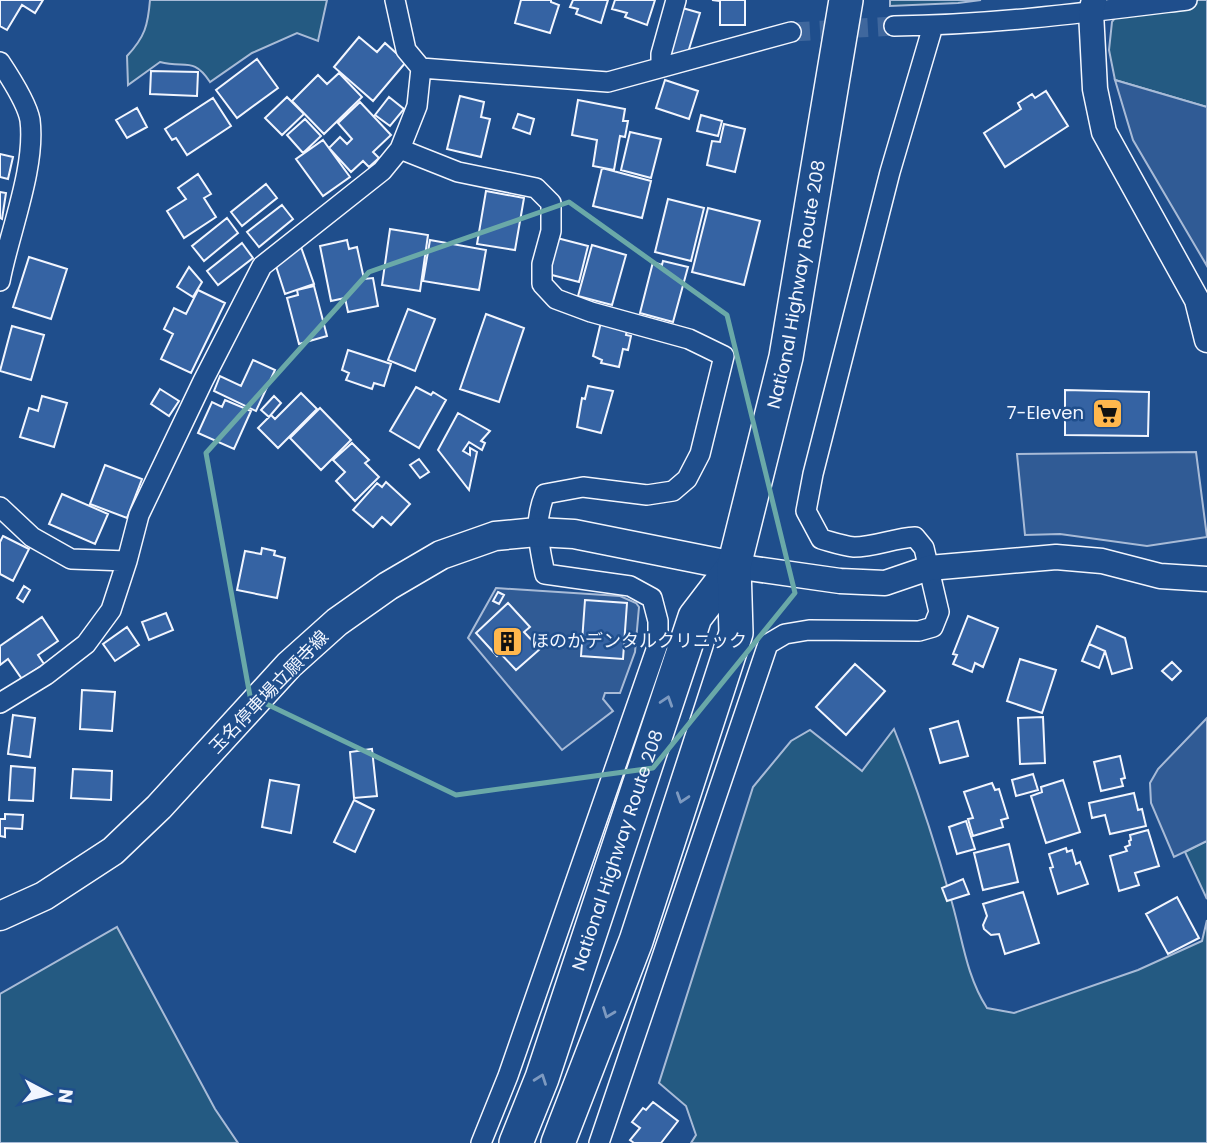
<svg xmlns="http://www.w3.org/2000/svg" width="1207" height="1143" font-family="Poppins,'Noto Sans JP',sans-serif">
<rect width="100%" height="100%" fill="#1f4e8c"/>
<path fill="#245a82" stroke="#a8bbd7" stroke-width="2" d="M150,0H327L318,41L297,33L252,53L210,82C193,56 185,69 160,62L128,85L127,56C145,37 148,25 150,0Z
M890,0H981L958,3L890,6Z
M1129,0H1207V107L1115,80L1109,50L1112,22Z
M894,729C916,784 934,840 950,896C962,934 965,974 987,1008L1014,1013L1138,970L1202,941L1207,920V1143H691L696,1135L686,1106L659,1083L753,787L791,741L810,730L862,771Z
M1207,841V899L1185,852Z
M117,927L215,1109L238,1143H0V994Z"/>
<path fill="#305b95" stroke="#a8bbd7" stroke-width="2" d="M1115,80L1207,107V266L1133,140Z
M1196,452L1207,537L1147,546L1060,534L1025,535L1017,454Z
M496,588L620,596L636,603L639,607L635,652L620,693H605L603,699L613,711L562,750L468,638Z
M1207,718V841L1174,857L1151,803L1150,783L1158,769Z"/>
<path fill="#3563a3" stroke="#f2f6ff" stroke-width="2" d="M0,0H43L35,13L22,5L7,30L0,26Z
M521,0H551V2L559,5L550,33L515,23Z
M573,0H608L601,23L576,14L578,9L570,7Z
M615,0H655L647,25L625,17L627,13L612,9Z
M712,0H745V25H720V1Z
M679,7L700,13L686,59L666,52Z
M359,37L377,52L385,43L406,62L373,101L334,67Z
M257,59L278,88L237,118L216,90Z
M151,71L198,72L197,96L150,94Z
M339,73L362,97L324,134L292,101L318,75L327,84Z
M665,80L698,91L689,119L656,108Z
M1046,91L1068,126L1005,167L984,133L1021,109L1018,103L1032,94L1035,98Z
M460,96L484,102L481,117L490,119L481,157L447,149Z
M287,97L304,114L282,135L265,118Z
M389,97L404,109L390,126L375,115Z
M213,98L231,126L187,155L176,138L172,140L165,129Z
M578,100L625,109L623,121H628L625,137L620,136L614,170L593,166L597,140L572,135Z
M360,102L391,135L373,152L379,158L369,167L363,161L351,172L329,148L340,137L347,144L352,139L338,123Z
M137,108L147,127L127,138L116,120Z
M518,114L534,119L530,134L513,128Z
M701,115L722,121L718,136L697,131Z
M305,119L321,136L303,153L287,135Z
M724,124L745,129L735,172L707,165L712,141L720,142Z
M630,132L661,139L651,178L621,170Z
M323,140L350,177L323,196L296,159Z
M0,154L13,157L8,179L0,177Z
M602,168L651,181L642,218L593,206Z
M198,174L211,194L204,198L216,217L184,238L167,211L186,199L178,188Z
M266,184L277,198L242,226L231,212Z
M486,191L524,198L515,250L477,244Z
M0,192L6,193L2,219L0,218Z
M668,199L704,208L691,261L655,252Z
M282,205L293,219L259,247L247,232Z
M708,208L760,221L744,285L692,272Z
M227,218L238,233L204,261L192,246Z
M390,229L428,235L420,291L382,285Z
M557,238L588,246L579,282L548,274Z
M347,240L349,249L357,247L364,279L373,278L378,306L348,312L345,298L331,301L320,246Z
M430,240L486,250L479,290L423,281Z
M242,243L253,258L218,285L207,271Z
M592,245L626,255L612,305L578,296Z
M301,247L314,284L285,294L274,260Z
M29,257L67,269L51,319L13,307Z
M663,261L688,267L673,322L640,313L653,262L662,265Z
M189,267L202,282L193,297L177,287Z
M314,286L327,336L299,344L287,298L298,295L297,290Z
M198,290L225,303L191,373L161,359L173,334L164,329L174,308L186,314Z
M408,309L435,319L415,371L388,360Z
M486,314L524,328L499,402L460,389Z
M601,322L627,330L626,335L631,336L628,350L623,349L619,367L601,363L602,360L593,356Z
M12,326L44,335L31,380L0,371Z
M348,350L391,364L384,386L374,383L372,389L346,380L349,373L342,370Z
M253,360L275,370L256,411L214,391L220,376L241,386Z
M588,386L613,391L601,433L577,427L582,398L585,399Z
M416,387L431,395L433,392L446,400L419,448L390,431Z
M160,389L179,401L169,416L151,404Z
M1065,390L1149,392L1148,436L1065,435Z
M301,393L317,409L278,448L258,428L271,415L275,419Z
M42,396L67,403L54,447L20,437L29,408L38,411Z
M274,396L281,403L269,417L261,410Z
M225,400L251,411L234,449L198,433L212,402L222,407Z
M320,408L351,440L321,470L290,438Z
M458,413L490,431L481,441L485,443L482,450L469,442L463,451L470,455V448L477,452L469,490L438,450Z
M352,443L369,460L365,463L379,477L355,501L336,481L345,472L333,460Z
M419,459L429,472L420,478L410,465Z
M105,465L142,479L127,518L90,504Z
M386,482L410,504L391,525L382,517L373,527L353,510L377,483L382,487Z
M62,494L108,514L95,544L49,524Z
M3,536L29,549L13,581L0,574V542Z
M262,548L275,551L274,555L285,558L277,598L237,590L245,551L261,554Z
M24,586L30,590L23,602L17,598Z
M498,592L504,595L499,604L493,601Z
M585,600L627,603L623,659L581,656Z
M508,603L530,627L524,632L540,649L516,670L500,653L497,656L476,633Z
M166,613L173,630L149,640L142,622Z
M968,616L998,628L983,667L975,663L972,672L953,664L957,655L953,654Z
M42,617L58,641L38,655L44,664L22,679L8,659L0,665V646Z
M1097,626L1125,638L1132,668L1112,674L1105,651L1089,644Z
M127,627L139,645L115,661L103,644Z
M1089,644L1105,651L1099,668L1082,661Z
M1020,659L1056,670L1042,713L1007,701Z
M1172,662L1181,671L1172,680L1162,671Z
M855,664L885,691L846,735L816,707Z
M82,690L115,692L112,731L80,729Z
M13,715L35,718L30,757L8,754Z
M1043,717L1045,763L1020,764L1018,718Z
M958,721L968,756L940,763L930,729Z
M372,749L377,796L354,798L350,752Z
M1120,756L1125,778L1121,779L1123,786L1101,791L1094,762Z
M11,766L35,768L33,801L9,800Z
M73,769L112,771L111,800L71,798Z
M1033,774L1038,790L1016,796L1012,780Z
M270,780L299,785L291,833L262,827Z
M1063,780L1080,832L1046,843L1031,796L1042,792L1041,787Z
M992,783L995,790L999,789L1008,818L1001,820L1003,827L973,836L968,819L973,818L964,792Z
M1134,793L1138,810L1142,809L1146,826L1110,834L1105,815L1092,818L1089,803Z
M354,800L374,810L355,852L334,842Z
M5,814L23,815L22,829L5,828V837L0,836V819H5Z
M966,821L975,849L957,854L949,827Z
M1148,830L1159,866L1135,873L1139,885L1119,891L1110,856L1127,851L1125,847L1130,845L1129,841L1131,840L1130,835Z
M1009,844L1018,882L983,890L974,853Z
M1066,848L1067,852L1072,850L1076,864L1080,862L1088,884L1058,894L1050,868L1053,867L1049,854Z
M963,879L969,894L947,901L942,888Z
M1023,892L1039,943L1005,954L999,934L991,935L984,929L983,925L987,916L983,904Z
M1177,897L1199,938L1168,954L1146,914Z
M653,1102L678,1121L661,1143H634L630,1140L640,1128L632,1122L643,1108L646,1110Z"/>
<g fill="none" stroke-linecap="round" stroke-linejoin="round">
<path stroke="#3f679d" stroke-width="19" stroke-dasharray="19 10" stroke-linecap="butt" d="M791,32L894,26"/>
<defs>
<path id="minor" d="M894,26C992,25 1090,12 1187,0
M0,62C10,77 27,103 30,120C36,168 9,233 0,281
M661,66V54L676,0
M421,68L608,82L791,32
M400,149L458,172L536,188L551,203V231L542,264V284L556,299L591,312L689,339L724,356L700,454L687,479L673,491L647,495L583,487L545,494C533,522 539,545 545,574L630,586L652,598L658,621V644L508,1076L481,1143
M0,507L32,537L71,559L127,561
M0,703L46,675L86,644L111,610L127,561L139,515L203,381L262,266L382,171L400,149L417,106L421,68L406,50L395,0
M599,1143L768,644L785,634L809,630L919,631L933,627L939,612L924,548L915,537C894,538 875,547 854,547C843,546 832,542 821,539L806,511L813,474L890,172L933,26"/>
<path id="tertiary" d="M1094,0L1091,12L1095,89L1104,132L1197,300L1207,340
M734,566L840,581L885,583L929,568L1056,557L1102,561L1160,576L1207,579"/>
<path id="secondary" d="M0,916L44,896L113,851L159,807L289,665L337,622L388,586L441,555L495,536L537,532L574,534L734,566"/>
<g id="trunk">
<path id="s1" d="M516,1143L542,1078L695,617L734,566"/>
<path id="s2" d="M558,1143L636,941L736,633L734,566L786,357L846,0"/>
</g>
</defs>
<use href="#minor" stroke="#f2f6ff" stroke-width="22"/>
<use href="#tertiary" stroke="#f2f6ff" stroke-width="27"/>
<use href="#secondary" stroke="#f2f6ff" stroke-width="31"/>
<use href="#trunk" stroke="#f2f6ff" stroke-width="36"/>
<use href="#minor" stroke="#1f4e8c" stroke-width="19"/>
<use href="#tertiary" stroke="#1f4e8c" stroke-width="24"/>
<use href="#secondary" stroke="#1f4e8c" stroke-width="28"/>
<use href="#trunk" stroke="#1f4e8c" stroke-width="33"/>
</g>
<defs><path id="oneway-chevron" d="M-2-3.5L2.5 0L-2 3.5" fill="none" stroke-width="1.6" stroke-linecap="round" stroke-linejoin="round" transform="scale(1.75)"/></defs>
<g stroke="#7e9ac0">
<use href="#oneway-chevron" transform="translate(667 701) rotate(-72)"/>
<use href="#oneway-chevron" transform="translate(682 798) rotate(108)"/>
<use href="#oneway-chevron" transform="translate(608 1013) rotate(111)"/>
<use href="#oneway-chevron" transform="translate(541 1079) rotate(-70)"/>
</g>
<path fill="none" stroke="#6aa9a8" stroke-width="5" stroke-linejoin="round" d="M569,202L727,315L795,593L653,768L456,795L250,696L206,453L369,272Z"/>
<defs>
<symbol id="supermarket-square" viewBox="-11 -11 22 22"><rect x="-9" y="-9" width="18" height="18" rx="4" fill="#ffb74d" stroke="#1f4e8c"/><path d="M-6-5.5h2.5l.6 2H6L4.5 2H-2.5L-4.4-4H-6ZM-1.5 3.2a1.3 1.3 0 1 0 .1 0ZM3 3.2a1.3 1.3 0 1 0 .1 0Z" fill="#111"/></symbol>
<symbol id="building-square" viewBox="-11 -11 22 22"><rect x="-9" y="-9" width="18" height="18" rx="4" fill="#ffb74d" stroke="#1f4e8c"/><path d="M-4-6H4V6H1V3H-1V6H-4ZM-2.5-4.3h1.7v1.8h-1.7ZM.8-4.3h1.7v1.8H.8ZM-2.5-1h1.7V.8h-1.7ZM.8-1h1.7V.8H.8Z" fill="#111"/></symbol>
</defs>
<g fill-rule="evenodd">
<use href="#supermarket-square" x="1090" y="396" width="35" height="35"/>
<use href="#building-square" x="490" y="624" width="35" height="35"/>
</g>
<g text-anchor="middle" stroke-width="5" stroke-linejoin="round" paint-order="stroke">
<g font-size="18" fill="#f2f6ff" stroke="#1f4e8c">
<text dy="6" stroke="none"><textPath href="#s2" startOffset="896">National Highway Route 208</textPath></text>
<text transform="translate(269 692) rotate(-46)" y="6">玉名停車場立願寺線</text>
<text dy="6" stroke="none"><textPath href="#s1" startOffset="310">National Highway Route 208</textPath></text>
</g>
<g font-size="18" fill="#f2f6ff" stroke="#1f4e8c" text-anchor="end">
<text x="1084" y="419">7-Eleven</text>
<text x="531" y="647" text-anchor="start">ほのかデンタルクリニック</text>
</g>
</g>
<g transform="translate(49 1094) rotate(97)" stroke="#1f4e8c" stroke-width="5" paint-order="stroke">
<path d="M0-5L12 26L0 18L-12 26Z" fill="#f2f6ff"/>
<text y="-10" font-size="19" font-weight="bold" text-anchor="middle" fill="#f2f6ff">N</text>
</g>
</svg>
